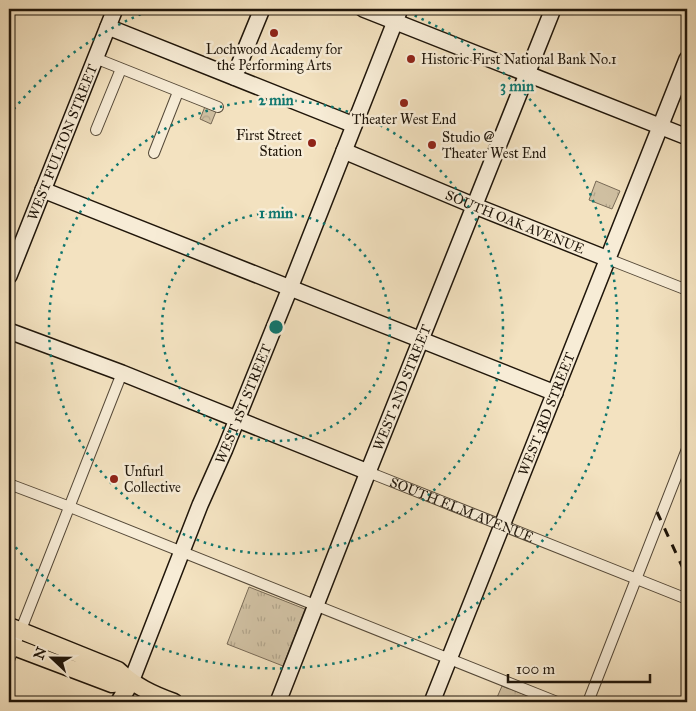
<svg xmlns="http://www.w3.org/2000/svg" width="696" height="711" font-family="'IM FELL Great Primer',serif">
<defs>
<pattern id="grass-tufts" width="24" height="20" patternUnits="userSpaceOnUse" patternTransform="scale(1.25)"><rect width="24" height="20" fill="#cfbfa1"/><path d="M3 7l-1-3M5 7V3M7 7l1-3M15 17l-1-3M17 17v-4M19 17l1-3" fill="none" stroke="#b1a389"/></pattern>
<pattern id="park-crowns" width="20" height="18" patternUnits="userSpaceOnUse" patternTransform="scale(1.25)"><rect width="20" height="18" fill="#cfbfa1"/><path d="M2 6a3 3 0 1 1 6 0M12 15a3 3 0 1 1 6 0" fill="none" stroke="#b1a389"/></pattern>
</defs>
<rect width="100%" height="100%" fill="#f3e2c0"/>
<filter id="stains"><feTurbulence type="fractalNoise" baseFrequency=".004" numOctaves="4"/><feColorMatrix values="0 0 0 0 .2 0 0 0 0 .09 0 0 0 0 .02 0 0 0 .5 -.17"/></filter>
<radialGradient id="worn" r=".72"><stop offset=".6" stop-color="#630" stop-opacity="0"/><stop offset="1" stop-color="#630" stop-opacity=".3"/></radialGradient>
<path fill="url(#grass-tufts)" stroke="#786a56" d="M596,181L620,191L612,209L589,200Z
M249,587L305,609L283,666L227,644Z"/>
<path fill="url(#park-crowns)" stroke="#786a56" d="M206,104L217,109L211,124L200,119Z
M502,686L544,702H495Z"/>
<g fill="none" stroke-linecap="round" stroke-linejoin="round">
<defs>
<g id="street">
<path d="M95,58L218,107"/>
<path d="M96,130L121,69"/>
<path d="M154,153L178,92"/>
<path d="M608,259L687,290"/>
<path id="s1" d="M368,472L687,599"/>
<path d="M9,484L70,507L557,702"/>
<path d="M9,660L122,373"/>
<path d="M588,702L687,449"/>
</g>
<g id="secondary">
<path d="M363,9L687,137"/>
<path d="M108,27L354,125"/>
<path d="M234,77L262,9"/>
<path id="s2" d="M344,151L475,206L608,259"/>
<path d="M43,190L555,393"/>
<path id="s3" d="M9,276L115,9"/>
<path d="M9,331L122,373L368,472"/>
<path id="s4" d="M131,682L200,505L225,449L290,288L400,9"/>
<path id="s5" d="M278,702L368,472L553,9"/>
<path id="s6" d="M432,702L687,59"/>
</g>
<path id="primary" d="M9,626L118,670C135,686 152,694 174,702
M9,645L112,684L131,682
M119,702L131,682"/>
</defs>
<use href="#street" stroke="#554938" stroke-width="12"/>
<use href="#secondary" stroke="#20160a" stroke-width="18"/>
<use href="#primary" stroke="#20160a" stroke-width="19"/>
<use href="#street" stroke="#f7ecd6" stroke-width="10"/>
<use href="#secondary" stroke="#f7ecd6" stroke-width="15"/>
<use href="#primary" stroke="#f3e2c0" stroke-width="16"/>
<path stroke="#20160a" stroke-width="3" stroke-dasharray="9 9" stroke-linecap="butt" d="M657,512L687,577"/>
</g>
<g fill="none" stroke="#0f766e" stroke-width="2.5" stroke-dasharray="2.5 5">
<circle cx="276" cy="327" r="114"/>
<circle cx="276" cy="327" r="227"/>
<path d="M9 115A341 341 0 0 1 151 10M401 10A341 341 0 1 1 9 539"/>
</g>
<g fill="#8f2418" stroke="#f7ecd6" stroke-width="2">
<circle cx="274" cy="33" r="5"/>
<circle cx="411" cy="59" r="5"/>
<circle cx="404" cy="103" r="5"/>
<circle cx="312" cy="143" r="5"/>
<circle cx="432" cy="145" r="5"/>
<circle cx="114" cy="479" r="5"/>
</g>
<g text-anchor="middle" stroke-width="5" stroke-linejoin="round" paint-order="stroke">
<g font-size="14" fill="#20160a" stroke="#f7ecd6" text-anchor="start">
<text x="274" y="54" text-anchor="middle">Lochwood Academy for<tspan x="274" dy="16">the Performing Arts</tspan></text>
<text x="421" y="64">Historic First National Bank No.1</text>
<text x="404" y="124" text-anchor="middle">Theater West End</text>
<text x="302" y="140" text-anchor="end">First Street<tspan x="302" dy="16">Station</tspan></text>
<text x="442" y="142">Studio @<tspan x="442" dy="16">Theater West End</tspan></text>
<text x="124" y="476">Unfurl<tspan x="124" dy="16">Collective</tspan></text>
</g>
<g font-size="14" fill="#20160a" stroke="#f7ecd6">
<text dy="5" stroke="none"><textPath href="#s3" startOffset="144">WEST FULTON STREET</textPath></text>
<text dy="5" stroke="none"><textPath href="#s2" startOffset="185">SOUTH OAK AVENUE</textPath></text>
<text dy="5" stroke="none"><textPath href="#s5" startOffset="338">WEST 2ND STREET</textPath></text>
<text dy="5" stroke="none"><textPath href="#s4" startOffset="300">WEST 1ST STREET</textPath></text>
<text dy="5" stroke="none"><textPath href="#s6" startOffset="310">WEST 3RD STREET</textPath></text>
<text dy="5" stroke="none"><textPath href="#s1" startOffset="101">SOUTH ELM AVENUE</textPath></text>
</g>
</g>
<circle cx="276" cy="327" r="8" fill="#0f766e" stroke="#f7ecd6" stroke-width="2.5"/>
<g font-size="15" text-anchor="middle" font-weight="bold" fill="#0f766e" stroke="#f7ecd6" stroke-width="5" stroke-linejoin="round" paint-order="stroke">
<text x="517" y="91">3 min</text>
<text x="276" y="105">2 min</text>
<text x="276" y="218">1 min</text>
</g>
<rect width="696" height="711" fill="none" stroke="#f3e2c0" stroke-width="30"/>
<rect x="10" y="10" width="676" height="691" fill="none" stroke="#20160a" stroke-width="2.5"/>
<rect x="15" y="15" width="666" height="681" fill="none" stroke="#20160a"/>
<g transform="translate(52 658) rotate(292)" stroke="#f7ecd6" stroke-width="4" paint-order="stroke">
<path d="M0-4L9 19L0 12L-9 19Z" fill="#20160a"/>
<text y="-8" font-size="14" font-weight="bold" text-anchor="middle" fill="#20160a">N</text>
</g>
<path d="M508 674v8h142v-8" fill="none" stroke="#20160a" stroke-width="2.5"/>
<text x="516" y="674" font-size="15" fill="#20160a" stroke="#f7ecd6" stroke-width="4" paint-order="stroke">100 m</text>
<rect width="100%" height="100%" filter="url(#stains)"/>
<rect width="100%" height="100%" fill="url(#worn)"/>
</svg>
